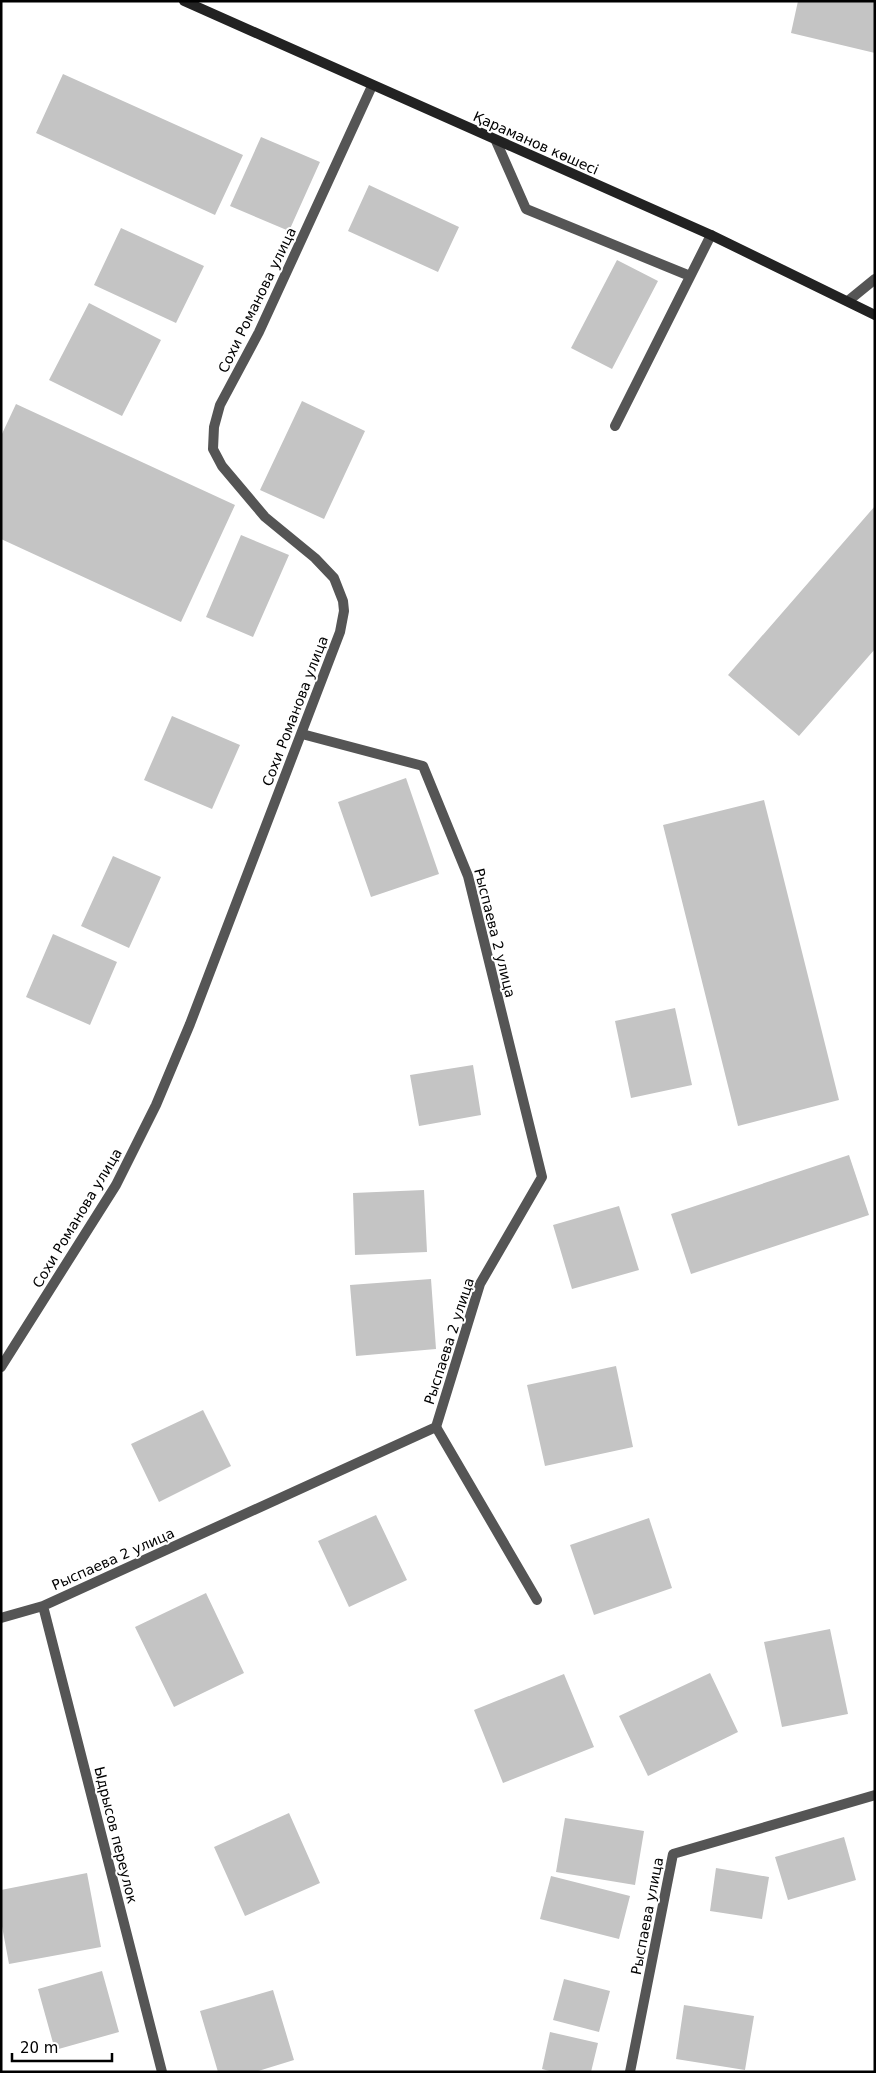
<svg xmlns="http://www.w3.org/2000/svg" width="876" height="2073" font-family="'DejaVu Sans',sans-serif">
<rect width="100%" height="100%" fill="#fff"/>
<path fill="#c4c4c4" d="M798,1H875V53L791,33Z
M63,74L243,155L215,215L36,133Z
M261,137L320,162L289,231L230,206Z
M369,185L459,227L438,272L348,231Z
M121,228L204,266L176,323L94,285Z
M617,260L658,281L612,369L571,348Z
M89,303L161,340L122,416L49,380Z
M302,401L365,431L324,519L260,490Z
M16,404L235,505L181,622L1,539V436Z
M875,506V649L799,736L728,675Z
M241,535L289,555L253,637L206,617Z
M172,716L240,745L212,809L144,780Z
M406,778L439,874L371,897L338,802Z
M764,800L839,1100L738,1126L663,825Z
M113,856L161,877L129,948L81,926Z
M53,934L117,962L90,1025L26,997Z
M675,1008L692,1085L631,1098L615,1021Z
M473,1065L481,1115L419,1126L410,1075Z
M849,1155L869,1215L691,1274L671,1214Z
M424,1190L427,1252L355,1255L353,1193Z
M619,1206L639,1270L572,1289L553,1225Z
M431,1279L436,1349L356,1356L350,1285Z
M616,1366L633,1447L545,1466L527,1385Z
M203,1410L231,1466L159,1502L131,1444Z
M376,1515L407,1580L349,1607L318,1541Z
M649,1518L672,1588L594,1615L570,1545Z
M206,1593L244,1673L174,1707L135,1627Z
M830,1629L848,1714L782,1727L764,1642Z
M710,1673L738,1732L648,1776L619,1716Z
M564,1674L594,1747L503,1783L474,1710Z
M289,1813L320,1883L245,1916L214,1847Z
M565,1818L644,1831L635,1885L556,1872Z
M844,1837L856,1880L788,1900L775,1857Z
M716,1868L769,1877L762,1919L710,1911Z
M87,1873L101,1947L9,1964L1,1921V1890Z
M551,1876L630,1896L619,1939L540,1919Z
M102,1971L119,2032L55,2050L38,1989Z
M564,1979L610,1991L599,2032L553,2020Z
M273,1990L294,2060L255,2072H218L200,2011Z
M684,2005L754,2016L745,2070L676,2059Z
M550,2032L598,2043L591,2072H553L542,2069Z"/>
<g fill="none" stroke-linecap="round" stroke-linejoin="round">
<path stroke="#555" stroke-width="10" d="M496,141L526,209L690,276
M848,301L875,279
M615,426L711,235
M436,1427L537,1600"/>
<path stroke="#555" stroke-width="10" d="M1,1367L116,1185L156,1105L190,1024L340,632L344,611L343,601L334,578L315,558L265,517L222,466L213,449L214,427L220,405L259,332L372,86
M43,1606L162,2072
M1,1618L43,1606L436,1427L480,1284L542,1177L468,876L423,766L302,734
M630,2072L673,1854L875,1795"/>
<path stroke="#222" stroke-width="10" d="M184,1L711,235L875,315"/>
</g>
<g text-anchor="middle" stroke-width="4" stroke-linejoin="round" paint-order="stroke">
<g font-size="14" fill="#000" stroke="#fff">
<text transform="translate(536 143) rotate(24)" y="5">Қараманов көшесі</text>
<text transform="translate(257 300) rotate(-64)" y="5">Сохи Романова улица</text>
<text transform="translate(295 711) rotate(-69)" y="5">Сохи Романова улица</text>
<text transform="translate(495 933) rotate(76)" y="5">Рыспаева 2 улица</text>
<text transform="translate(77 1218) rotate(-59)" y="5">Сохи Романова улица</text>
<text transform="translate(449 1341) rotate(-72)" y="5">Рыспаева 2 улица</text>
<text transform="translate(113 1559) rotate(-24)" y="5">Рыспаева 2 улица</text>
<text transform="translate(116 1835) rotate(76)" y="5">Ыдрысов переулок</text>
<text transform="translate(647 1916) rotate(-79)" y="5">Рыспаева улица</text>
</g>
</g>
<rect width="876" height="2073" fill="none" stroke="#000000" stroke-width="5"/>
<path d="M12 2053v8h100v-8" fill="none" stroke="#000000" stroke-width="2.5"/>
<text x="20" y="2053" font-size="15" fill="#000000" stroke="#ffffff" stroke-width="4" paint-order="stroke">20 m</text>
</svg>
